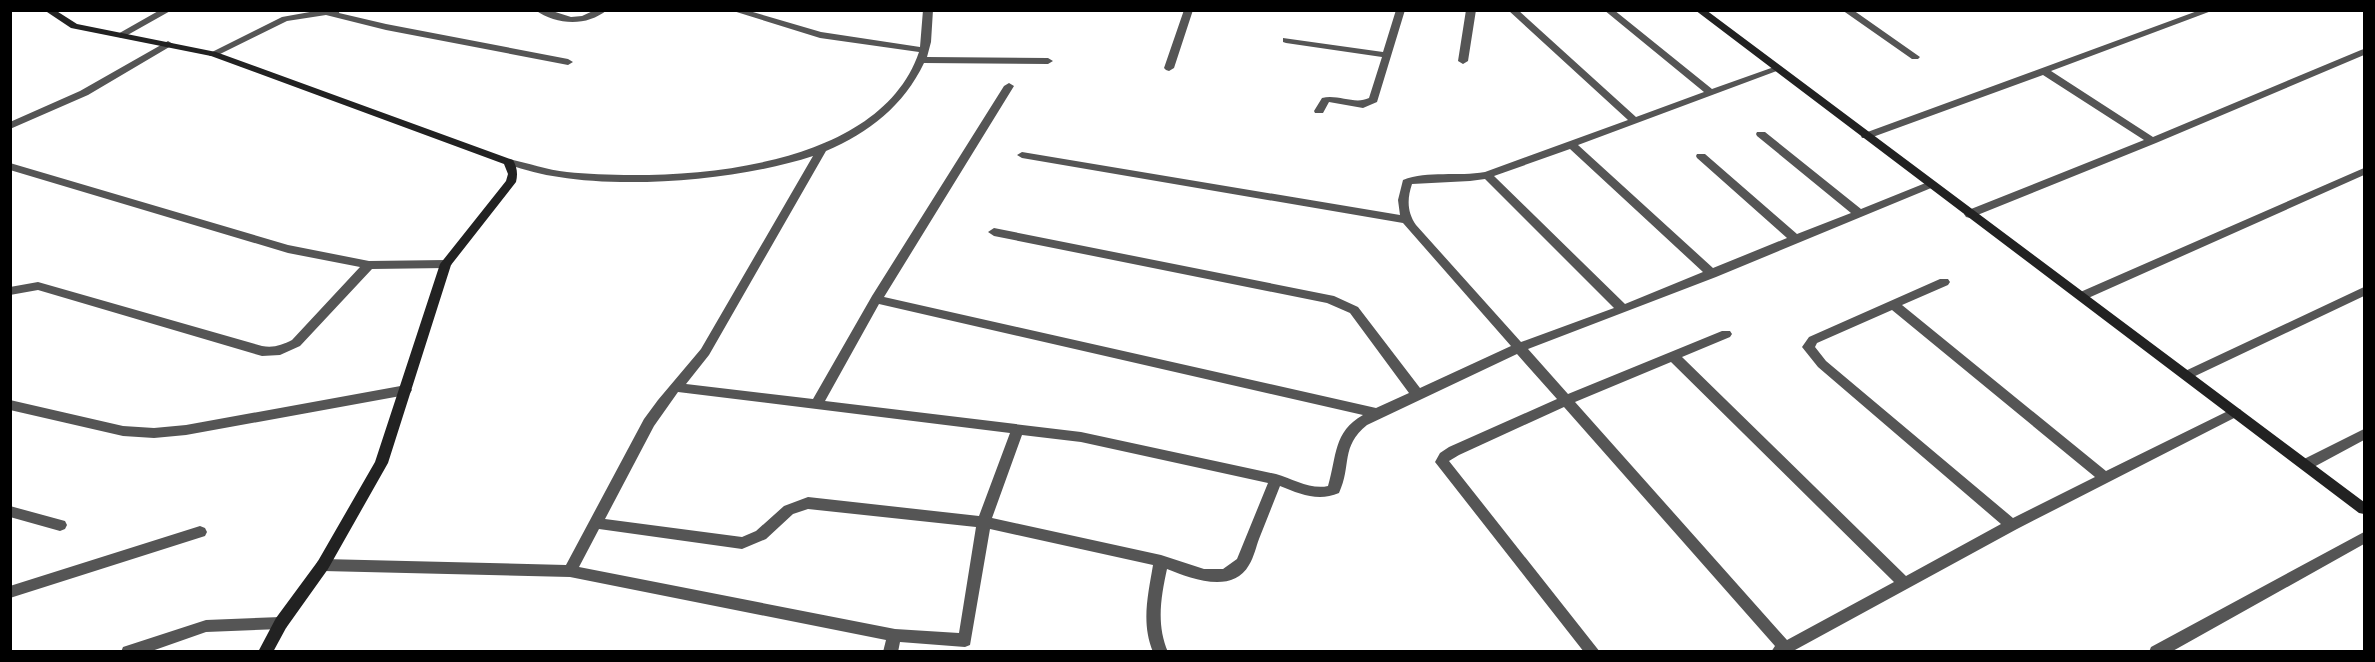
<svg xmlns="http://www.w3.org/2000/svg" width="2375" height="662" font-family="'Space Grotesk',sans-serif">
<rect width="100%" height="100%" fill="#fff"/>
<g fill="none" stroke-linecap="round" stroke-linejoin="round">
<path fill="#555" fill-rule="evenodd" d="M160,10H172L124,37L121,38L116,35Z
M321,10H340L339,13L386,24L568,59L573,62L568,65L386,30L326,15L287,21L216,56H210L208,54L282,17Z
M535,10H549L571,17L582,16L595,10H607C586,27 557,25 535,10Z
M730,10H746L821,32L920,47L923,10H933L931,42L927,57L1048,58L1053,61L1048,64L924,63C904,105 869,133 826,151L709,355L686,384L813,399L872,296L1004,86L1009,83L1014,86L884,297L1376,408L1409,393L1350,313L1327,303L994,236L988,232L994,228L1334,296L1358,307L1420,388L1511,346L1403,223L1022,158L1017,155L1022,152L1400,215L1398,200L1403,180C1428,170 1458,177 1485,172L1628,120L1508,10H1518L1636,117L1704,92L1604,10H1614L1712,89L1774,67H1780L1782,69L1578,145L1713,268L1787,238L1697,158L1696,156L1697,154H1705L1797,234L1851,213L1757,136L1756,134L1757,132H1765L1861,209L1928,182L1932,180L1937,184L1936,186L1716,277L1528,349L1568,394L1722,331H1730L1732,334L1730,337L1682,357L1906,576L2001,524L1818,367L1802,347L1809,337L1940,279H1948L1950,282L1948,285L1902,305L2106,471L2232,409H2240L2242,412L2240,415L2017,529L1795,650L1796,652H1771L1775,646L1564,407L1459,455L1449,461L1600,652H1584L1435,462L1440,453L1449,447L1557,399L1517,354L1367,425C1340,447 1352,465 1339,493C1318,502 1300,494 1280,486C1273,504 1266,521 1259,539C1256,547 1254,557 1249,565C1232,595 1190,578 1167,569C1161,597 1156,624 1168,652H1153C1141,623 1148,595 1153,565L990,529L970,645L965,647L900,642L898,652H883L886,640L570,577L323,571L318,569L316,565L318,561L323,559L566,565L644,419L658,400L701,349L813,156C743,179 632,189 559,177C541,175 523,169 505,164L504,162L505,160L509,159C528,163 547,170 567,172C673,182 878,173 919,52L820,38ZM1570,149L1703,272L1625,304L1494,176ZM1485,179L1614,308L1521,342L1416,225C1407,212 1407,199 1412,184L1470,181ZM879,304L1363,415C1333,432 1337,456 1328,486C1311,490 1293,479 1276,474L1081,432L825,401ZM1892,310L2095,477L2013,518L1826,361L1815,347L1817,343ZM1671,362L1894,582L1787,640L1575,402ZM678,392L1010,433L979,516L808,497L784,506L756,531L742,537L605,519L654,426ZM1022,435L1081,442L1268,483L1237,559L1223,569H1204L1161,555L992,518ZM808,509L976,527L959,633L895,629L579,567L599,529L742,549L766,539L793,514Z
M1184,10H1193L1174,68L1169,71L1166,70L1164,68Z
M1396,10H1405L1377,102L1363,108L1329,102L1323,113H1315L1314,111L1322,98C1338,94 1355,105 1369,98L1382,57L1286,43L1283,42V38L1383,52Z
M1466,10H1476L1468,61L1463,64L1458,61Z
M1842,10H1853L1920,57L1918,59H1912Z
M2200,10H2214L2051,71L2153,137L2361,50L2364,49V55L2156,143L1970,218L1966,217L1964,214L1966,211L2144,140L2043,75L1870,138H1862L1861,136L1862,134Z
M168,41L173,44L171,46L88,95L10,129V122L80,91Z
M10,163L288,245L369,261L446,260L452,264L446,268L372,269L300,346L280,355L262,356L38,290L10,295V287L38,282L262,346C274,348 282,345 292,340L360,267L288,253L10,170Z
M2364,168V175L2086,299L2082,300L2076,296L2078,293Z
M2364,287V296L2191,378H2183L2181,375L2183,372Z
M406,385L410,387L412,390L410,393L406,395L186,435L154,438L123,436L10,410V400L123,426L154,428L186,425Z
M2364,429V440L2312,468L2307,469L2302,468L2300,464L2302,460Z
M10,506L65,521L67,525L65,529L60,531L10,517Z
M200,526L205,528L207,532L205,536L10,598V586Z
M2364,532V544L2171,652H2149L2151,647Z
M281,617L286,618L288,623L286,628L281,629L206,632L149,652H121L123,647L206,620Z"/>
<path fill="#222" fill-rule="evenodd" d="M44,10H55L77,24L216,52L513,160C517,167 518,174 516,182L451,265L388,463L328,569L286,628L273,652H258L276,618L318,561L375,462L440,264L506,181L508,174L504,164L211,56L71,28Z
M1695,10H1706L2364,502V514L2359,513Z"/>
</g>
<rect width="2375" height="662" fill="none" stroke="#000000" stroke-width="24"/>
</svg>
